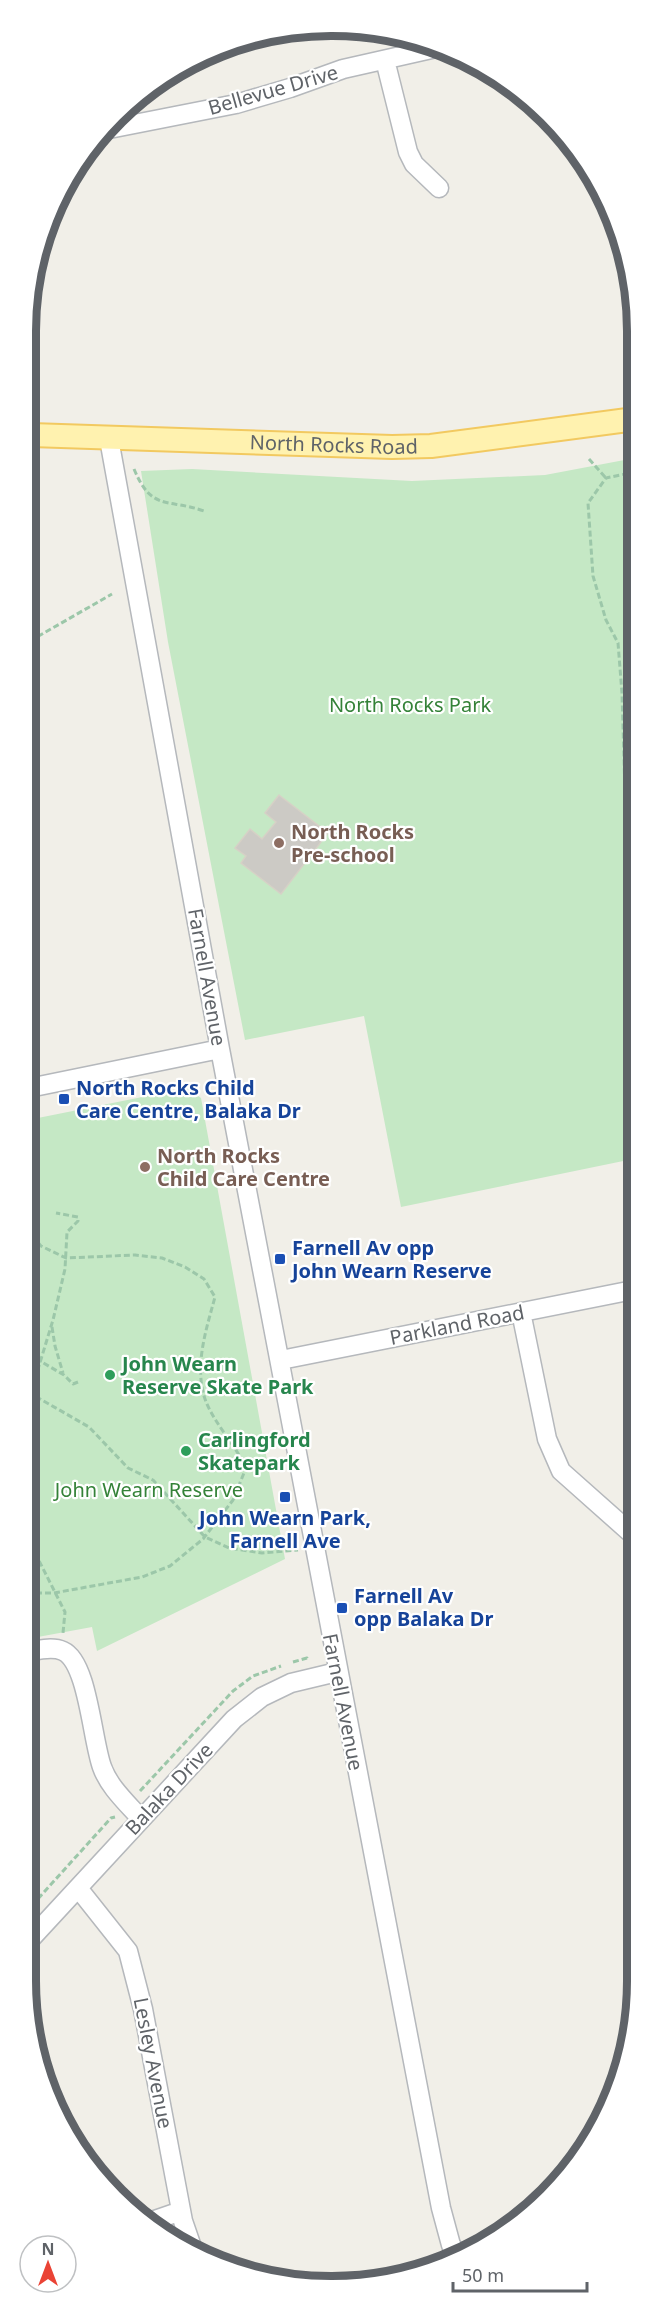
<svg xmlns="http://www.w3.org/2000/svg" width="663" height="2312" font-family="'Noto Sans',sans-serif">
<rect width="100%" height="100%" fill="#f1efe8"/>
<path fill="#c5e8c5" d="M635,458L633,1159L401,1207L364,1016L245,1040L168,642L141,471L192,469L412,481L545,475Z
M187,1088L201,1098L285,1559L97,1651L92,1627L27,1639L28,1120Z"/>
<path fill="#cccac5" stroke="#d6d1c6" stroke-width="1.5" d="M279,795L328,833L281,894L241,863L246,856L235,848L250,829L262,839L276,822L265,813Z"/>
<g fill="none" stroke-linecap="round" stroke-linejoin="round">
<defs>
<path id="minor" d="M385,60L408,152L414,164L439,188
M109,129L236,104L290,88L343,69L436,48
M109,439L220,1049L441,2208L451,2245L459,2255
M29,1088L220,1049
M521,1312L547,1439L561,1471L633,1535
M281,1360L633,1290
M27,1652C38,1650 52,1646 63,1651C88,1662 92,1740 102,1767C109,1787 127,1803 141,1819
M78,1888L128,1951L143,2009L183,2221L194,2253
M26,1944L234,1719L262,1697L291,1683L337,1672
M152,2221L181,2211"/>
<g id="major">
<path id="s1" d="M31,435L392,447L431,446L635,419"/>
</g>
</defs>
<use href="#minor" stroke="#b5b8bc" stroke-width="21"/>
<use href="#major" stroke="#f2c960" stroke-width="26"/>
<path stroke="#9cc7a9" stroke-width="3" stroke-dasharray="6 3" stroke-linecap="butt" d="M589,459L606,478
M134,469C152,512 167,498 204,511
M30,641L112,594
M634,795L625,792L622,693L618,643L606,620L593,576L588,503L606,478L635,472
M28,1146L31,1136L28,1124
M52,1327L55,1346L63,1373
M28,1354L64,1375L73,1384L78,1382
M28,1392L89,1427L128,1468L153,1480L205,1537L229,1548L262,1553L298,1550
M27,1405L53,1320L65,1269L67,1232L78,1221V1217L56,1213
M27,1537L65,1612L63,1633
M27,1593H54L142,1577L170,1566L203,1539L233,1500L246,1468C235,1444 213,1422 205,1399C194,1366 206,1330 215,1297L204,1279L185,1267L162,1258L135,1255L66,1258L41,1246L28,1231
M293,1662L307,1658L308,1660
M140,1791L233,1691L253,1676L281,1666
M26,1912L111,1818L115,1817"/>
<use href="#minor" stroke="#fff" stroke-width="18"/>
<use href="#major" stroke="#fff2af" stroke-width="22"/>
</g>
<g fill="#8d6e63" stroke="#fff" stroke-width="2">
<circle cx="279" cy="843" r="6"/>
<circle cx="145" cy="1167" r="6"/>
</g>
<g fill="#1a4fb4" stroke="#fff" stroke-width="2">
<rect x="58" y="1093" width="12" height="12" rx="3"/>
<rect x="274" y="1253" width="12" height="12" rx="3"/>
<rect x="279" y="1491" width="12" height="12" rx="3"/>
<rect x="336" y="1602" width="12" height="12" rx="3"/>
</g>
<g fill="#2e9e5b" stroke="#fff" stroke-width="2">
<circle cx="110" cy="1375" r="6"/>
<circle cx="186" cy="1451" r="6"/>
</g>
<g text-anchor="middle" stroke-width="4.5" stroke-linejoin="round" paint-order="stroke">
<g font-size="20" fill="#5f6368" stroke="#fff">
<text transform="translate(273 90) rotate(-16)" y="7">Bellevue Drive</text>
<text dy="7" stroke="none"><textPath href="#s1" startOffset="303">North Rocks Road</textPath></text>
<text transform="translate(207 977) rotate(80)" y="7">Farnell Avenue</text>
<text transform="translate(457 1325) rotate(-11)" y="7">Parkland Road</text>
<text transform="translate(343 1702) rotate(79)" y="7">Farnell Avenue</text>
<text transform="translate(169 1789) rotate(-47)" y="7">Balaka Drive</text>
<text transform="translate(153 2063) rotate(79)" y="7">Lesley Avenue</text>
</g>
<g font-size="20" fill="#348238" stroke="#fff">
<text x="410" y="712">North Rocks Park</text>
<text x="149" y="1497">John Wearn Reserve</text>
</g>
<g font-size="20" font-weight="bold" fill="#785e54" stroke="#fff" text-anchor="start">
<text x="291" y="839">North Rocks<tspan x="291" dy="23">Pre-school</tspan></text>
<text x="157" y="1163">North Rocks<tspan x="157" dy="23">Child Care Centre</tspan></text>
</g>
<g font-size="20" font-weight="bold" fill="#164399" stroke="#fff" text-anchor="start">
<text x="76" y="1095">North Rocks Child<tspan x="76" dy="23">Care Centre, Balaka Dr</tspan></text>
<text x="292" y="1255">Farnell Av opp<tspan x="292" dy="23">John Wearn Reserve</tspan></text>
<text x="285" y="1525" text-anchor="middle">John Wearn Park,<tspan x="285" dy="23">Farnell Ave</tspan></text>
<text x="354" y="1603">Farnell Av<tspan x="354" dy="23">opp Balaka Dr</tspan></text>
</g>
<g font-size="20" font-weight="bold" fill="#27864d" stroke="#fff" text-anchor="start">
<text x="122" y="1371">John Wearn<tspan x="122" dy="23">Reserve Skate Park</tspan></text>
<text x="198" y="1447">Carlingford<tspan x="198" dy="23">Skatepark</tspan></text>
</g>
</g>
<path d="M0 0H663V2312H0ZM331 36H332A295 295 0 0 1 627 331V1981A295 295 0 0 1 332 2276H331A295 295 0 0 1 36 1981V331A295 295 0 0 1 331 36Z" fill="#fff" fill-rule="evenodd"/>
<path fill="none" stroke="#5f6368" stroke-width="8" d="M331 36H332A295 295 0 0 1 627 331V1981A295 295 0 0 1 332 2276H331A295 295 0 0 1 36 1981V331A295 295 0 0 1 331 36Z"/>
<g transform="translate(48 2264)"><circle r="28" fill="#ffffff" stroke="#bfc1c3" stroke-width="1.5"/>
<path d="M0-4.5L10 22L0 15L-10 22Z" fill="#ea4335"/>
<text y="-9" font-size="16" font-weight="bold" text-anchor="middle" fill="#5f6368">N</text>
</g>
<path d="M453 2282v9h134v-9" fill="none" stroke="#5f6368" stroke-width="3"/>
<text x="462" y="2282" font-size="18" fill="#5f6368" stroke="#ffffff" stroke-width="4.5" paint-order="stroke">50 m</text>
</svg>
